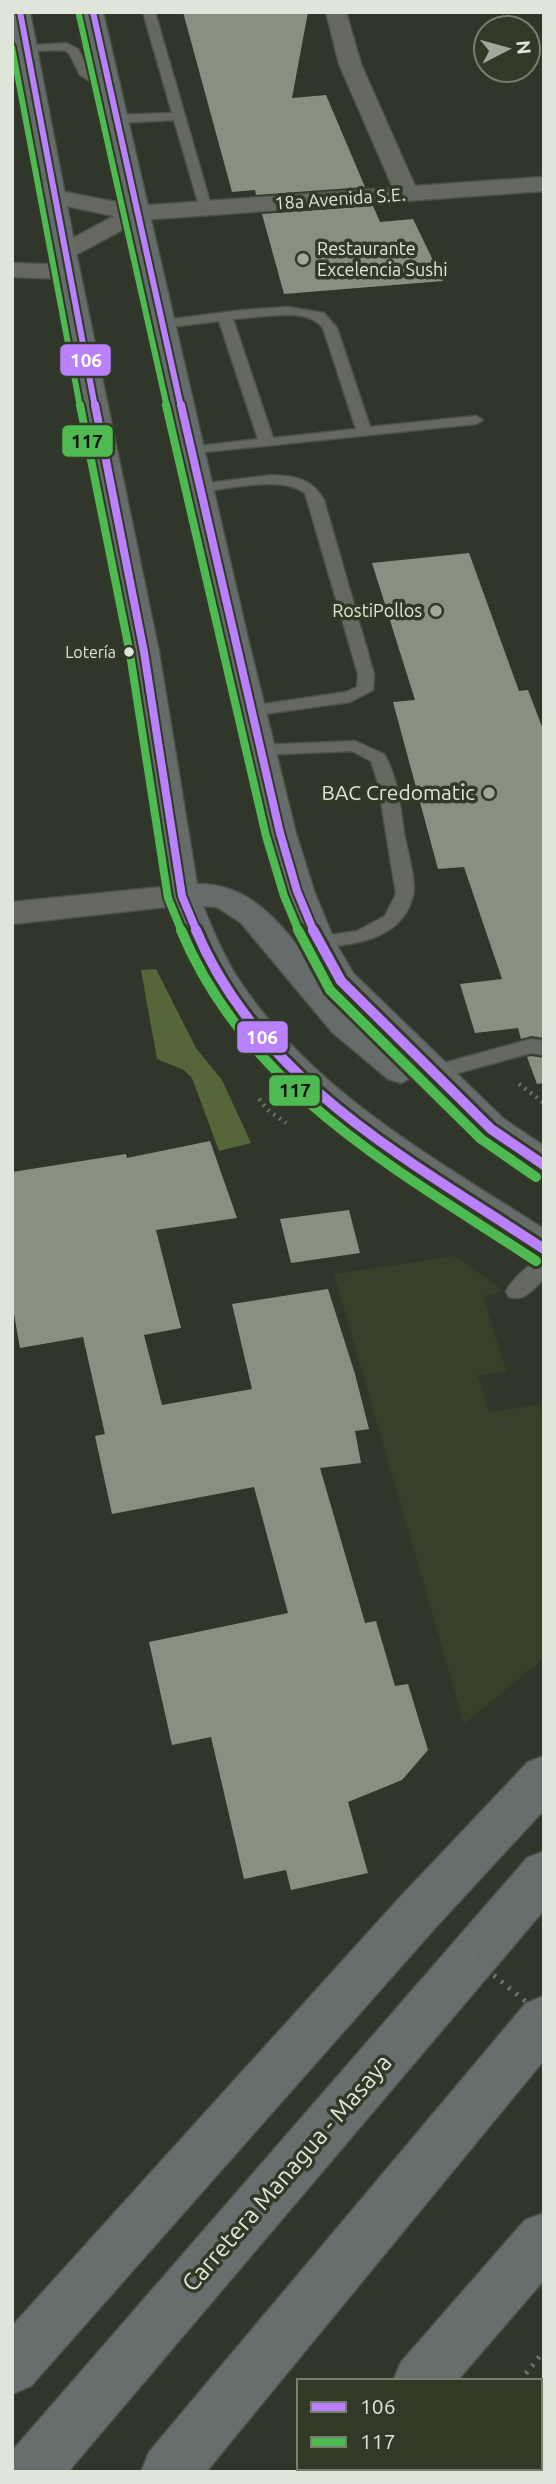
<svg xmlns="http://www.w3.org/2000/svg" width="556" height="2484" font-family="Ubuntu,sans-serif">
<rect width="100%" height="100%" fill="#31362b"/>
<path fill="#374029" d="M455,1256L504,1291L483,1297L507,1372L478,1375L489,1412L539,1405L544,1417V1658L464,1724L334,1274Z"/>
<path fill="#54663a" d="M156,969L196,1048L222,1080L251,1143L219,1151L192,1078L184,1070L157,1059L141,970Z"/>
<path fill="#8a9081" d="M183,12H308L292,98L326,95L365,187L256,195L255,190L232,192Z
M373,206L380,222L413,219L443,281L284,294L262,214Z
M469,553L519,691L528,690L544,732V1038L531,1036L521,1039L518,1028L475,1033L460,984L502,979L464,867L438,869L393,702L415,700L372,563Z
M531,1056L544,1058V1083L537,1084L527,1057Z
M210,1141L237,1218L156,1230L181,1328L144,1335L162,1405L252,1389L232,1304L328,1289L355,1374L369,1429L355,1431L361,1463L320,1468L365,1623L376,1621L395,1686L408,1684L428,1750L402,1780L348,1802L368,1873L291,1890L286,1870L244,1879L211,1737L172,1745L149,1642L288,1613L254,1487L112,1514L95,1436L105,1434L83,1337L20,1348L12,1303V1172L126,1154L127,1158Z
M349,1210L360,1253L291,1263L280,1219Z"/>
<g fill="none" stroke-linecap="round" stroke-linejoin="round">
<defs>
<path id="service" d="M143,12H155L212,209L211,212L206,213L200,209L174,120L118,123L112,119L118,115L172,113Z
M66,43L78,49L89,71L115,86V92H107L80,75L69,53L64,50L30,51L12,66V56L23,46Z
M288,307L324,313L337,328L370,427L476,416L483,420L476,424L185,454L183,451L190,447L258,439L219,321L162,328L155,324L157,321L243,310ZM266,316C286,315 309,311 323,328L356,429L273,438L233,319Z
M271,475C294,476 312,478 324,500L374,674L373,690L350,702L250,716L244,715L242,711L244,707L346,692L357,687L358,674L305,493C282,475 228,489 201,492L194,488L201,484Z
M355,741L384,754C398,777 400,806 404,832C406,847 417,882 413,895C403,940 355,944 318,948L311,946L309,942L311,938L357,931L385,916L396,894L378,783L371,761L352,751L259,755L250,750L259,745Z
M531,1039L544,1041V1055L531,1053L433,1080L426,1078L423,1073L426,1068Z
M544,1258V1279C533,1289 525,1302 509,1297L506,1291C513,1279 530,1262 544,1258Z"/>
<path id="minor" d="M326,12H346L361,64L415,186L544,177V191L141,220L72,257L64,259L56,257L52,252L56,247L114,216L47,202L43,197L47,192L55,190L136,206L393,188L339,64Z
M12,263L68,265L77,267L80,272L77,277L68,279L12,277Z
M182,885L194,888L199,896L194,904L12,924V902Z"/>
<path id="primary" d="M12,12H30L76,252L159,652L197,884C253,883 281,926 314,965L301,942L280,891L264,833L220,647L83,12H103L250,647L296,833L314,891L335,942L353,973L504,1119L544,1146V1179C495,1164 451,1112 415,1076L401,1083L388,1079L332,1032L241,923L217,907L203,906C214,933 225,959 241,983C316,1094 434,1158 544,1229V1264L530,1259L344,1136L275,1075L243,1039L214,997L188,951L165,896L129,652L52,252L12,26Z"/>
<path id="trunk" d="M544,1756V1810L436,1927L31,2386L12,2394V2326L402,1895L528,1762Z
M544,1851V1910L68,2472H12V2451L527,1858Z
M544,1996V2060L206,2472H141L149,2452L526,2003Z
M544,2213V2280L457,2381H393L401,2362L525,2220Z
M318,2468H376L375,2472H317Z"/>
</defs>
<use href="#service" stroke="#4d5148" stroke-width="3"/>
<use href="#minor" stroke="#4d5148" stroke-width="3"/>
<use href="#primary" stroke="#4d5148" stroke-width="3"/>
<use href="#trunk" stroke="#4d5148" stroke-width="3"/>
<path stroke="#70736c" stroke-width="4.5" stroke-dasharray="2 5" stroke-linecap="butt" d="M519,1084L544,1103
M259,1099L268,1110L286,1123"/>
<path stroke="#70736c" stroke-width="5" stroke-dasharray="2.5 7" stroke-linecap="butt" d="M520,2381L544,2351
M447,2472L449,2468"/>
<use href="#service" fill="#666961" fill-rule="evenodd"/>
<use href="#minor" fill="#666961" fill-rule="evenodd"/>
<use href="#primary" fill="#666c6a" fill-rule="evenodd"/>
<use href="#trunk" fill="#666e6e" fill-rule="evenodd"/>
<path stroke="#70736c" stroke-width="5" stroke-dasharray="2.5 7" stroke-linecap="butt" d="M472,1957L544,2017"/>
<defs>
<path id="bus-1-far2" d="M20,12L95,407
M93,12L181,407"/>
<path id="bus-1-far1" d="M95,405L144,652L182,896L197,932
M181,405L280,833L297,891L314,932"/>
<path id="bus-1" d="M196,930C260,1083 412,1162 544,1249
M313,930L341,981L491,1129L544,1165"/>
<path id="bus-2-far2" d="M79,15L167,407
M12,47L80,407"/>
<path id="bus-2-far1" d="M80,405L130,654L168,898L182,932
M166,405L266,836L284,896L299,932"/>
<path id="bus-2" d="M181,930C248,1091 398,1170 536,1261
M298,930L330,990L481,1139L536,1177"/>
</defs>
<use href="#bus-1-far2" stroke="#323a27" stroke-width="10"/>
<use href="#bus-1-far1" stroke="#323a27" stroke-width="12"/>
<use href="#bus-1" stroke="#323a27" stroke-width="16"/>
<use href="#bus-2-far2" stroke="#323a27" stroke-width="10"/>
<use href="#bus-2-far1" stroke="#323a27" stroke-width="12"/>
<use href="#bus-2" stroke="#323a27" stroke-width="16"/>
<use href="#bus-1-far2" stroke="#b982fc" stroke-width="6"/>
<use href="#bus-1-far1" stroke="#b982fc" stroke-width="8"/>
<use href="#bus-1" stroke="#b982fc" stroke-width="10"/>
<use href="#bus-2-far2" stroke="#4dbb51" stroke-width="6"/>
<use href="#bus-2-far1" stroke="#4dbb51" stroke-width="8"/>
<use href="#bus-2" stroke="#4dbb51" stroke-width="10"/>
</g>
<g fill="#a3a89c" stroke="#323a27" stroke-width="2.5">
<circle cx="303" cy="259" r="7"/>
<circle cx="436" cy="611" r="7"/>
<circle cx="489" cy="793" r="7"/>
</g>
<circle fill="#e0e5d9" stroke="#323a27" stroke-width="2.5" cx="129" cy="652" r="6"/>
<g text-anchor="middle" stroke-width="7" stroke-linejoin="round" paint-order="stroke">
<g font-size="16" fill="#e0e5d9" stroke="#323a27" text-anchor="end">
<text x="116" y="658">Lotería</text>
</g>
<g font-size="18" fill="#e0e5d9" stroke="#323a27">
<text transform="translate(340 199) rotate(-4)" y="6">18a Avenida S.E.</text>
</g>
<g font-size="18" fill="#e0e5d9" stroke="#323a27" text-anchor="start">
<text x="317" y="255">Restaurante<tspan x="317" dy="21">Excelencia Sushi</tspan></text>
<text x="422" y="617" text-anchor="end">RostiPollos</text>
</g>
<g font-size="21" fill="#e0e5d9" stroke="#323a27" text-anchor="end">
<text x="475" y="800">BAC Credomatic</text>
</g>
<g font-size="24" fill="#e0e5d9" stroke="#323a27">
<text transform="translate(287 2173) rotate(-49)" y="8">Carretera Managua - Masaya</text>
</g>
</g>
<g stroke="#323a27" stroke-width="2.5">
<rect x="59" y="343" width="53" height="34" rx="7" fill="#b982fc"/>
<rect x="61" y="424" width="53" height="34" rx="7" fill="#4dbb51"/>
<rect x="236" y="1020" width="53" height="34" rx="7" fill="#b982fc"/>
<rect x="268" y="1074" width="53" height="33" rx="7" fill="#4dbb51"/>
</g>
<g font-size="19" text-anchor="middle" font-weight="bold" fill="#fff">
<text x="86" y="367">106</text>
<text x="262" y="1044">106</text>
</g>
<g font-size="19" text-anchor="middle" font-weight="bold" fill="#111">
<text x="87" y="448">117</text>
<text x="295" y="1097">117</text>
</g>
<rect width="556" height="2484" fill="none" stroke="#e0e5d9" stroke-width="28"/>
<rect x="297" y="2379" width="245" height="91" fill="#323a27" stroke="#787e6e" stroke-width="2"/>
<rect x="311" y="2402" width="35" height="10" fill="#b982fc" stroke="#787e6e" stroke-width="2"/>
<text x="360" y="2414" font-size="21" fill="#e0e5d9">106</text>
<rect x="311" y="2437" width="35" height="10" fill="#4dbb51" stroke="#787e6e" stroke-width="2"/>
<text x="360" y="2449" font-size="21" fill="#e0e5d9">117</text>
<g transform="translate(507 49) rotate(84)"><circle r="33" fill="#323a27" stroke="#787e6e" stroke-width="2"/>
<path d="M0-5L12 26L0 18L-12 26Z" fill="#a3a89c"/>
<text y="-10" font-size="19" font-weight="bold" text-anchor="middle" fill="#e0e5d9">N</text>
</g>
</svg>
